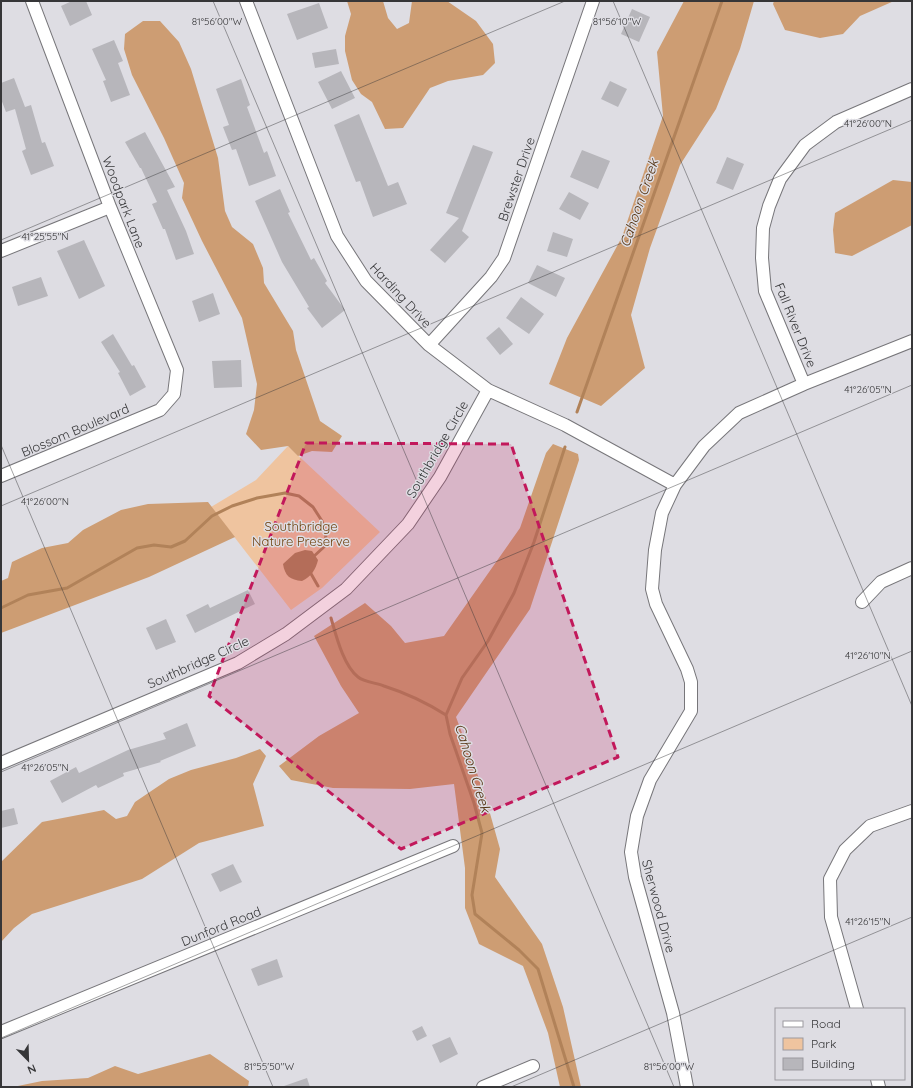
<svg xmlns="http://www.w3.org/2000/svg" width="913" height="1088" font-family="Quicksand,sans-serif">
<rect width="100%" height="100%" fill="#dedde3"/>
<path fill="#efc49f" d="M288,446L380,532L322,588L291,610L211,507L256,480Z"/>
<path fill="#cd9d73" d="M347,1H383L388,18L397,29L409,23L412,1H447L476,21L493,44L495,63L483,75L448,81L430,88L403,128L385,129L372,102L361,94L352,80L345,51V36L351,14Z
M684,1H754L740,49L716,109L680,165L650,248L631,315L645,368L601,406L549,384L567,338L622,237L663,116L657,52Z
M774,1H894L860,16L843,34L820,38L785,30L773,4Z
M143,21H160L179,42L191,69L218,158L225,211L232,227L253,244L263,268L264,283L293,331L296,350L320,421L342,436L332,452L312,451L298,456L288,446L261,450L246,434L254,410L257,384L242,318L202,241L182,198L184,183L164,138L132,75L124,49L125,34Z
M893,180L912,182V225L852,256L835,253L833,230L835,213Z
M553,444L578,454L579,460L530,609L456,717L484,792L500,849L495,877L542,944L563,1007L581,1087H560L548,1033L523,966L479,944L465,908V868L454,784L410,789L333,788L291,780L279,766L319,736L359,713L341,686L314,636L365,603L391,626L405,643L444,636L520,528L546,453Z
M208,502L235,537L149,577L1,633V581L8,578L12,562L42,548L68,543L83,530L121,510L148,504Z
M260,749L266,756L253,784L264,826L199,843L142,879L32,914L14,928L1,942V862L42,822L104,810L116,819L127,816L135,802L169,779L191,770L236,758Z
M210,1054L249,1081L248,1087H13L42,1081L88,1078L115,1066L138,1074Z"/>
<path fill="#b18259" d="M305,550L312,551L318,560C316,569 311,577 302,581C290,580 285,576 283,564L295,553Z"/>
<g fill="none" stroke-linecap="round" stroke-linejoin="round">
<path stroke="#b18259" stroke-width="3" d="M577,412L722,1
M565,447L534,542L514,593L488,641L462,678L446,715L450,734L474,803L482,833L472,895L475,914L519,950L538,969L574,1087
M310,572L318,586
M1,608L28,595L67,588L137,548L154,545L171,547L185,541L212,516L232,506L257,498L285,493L299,496L313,507L322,521L326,534L325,546L312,558
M331,618C336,635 343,665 358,677C364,682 377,683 384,686C406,693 427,703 446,715"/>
</g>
<path fill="#b7b6bb" d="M72,1H86L92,15L70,26L61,6Z
M319,3L328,28L297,40L287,14Z
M632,9L650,17L639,42L621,34Z
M114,40L123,61L118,63L130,95L111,102L103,81L106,80L92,49Z
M336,49L339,64L315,68L312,53Z
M341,71L355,98L332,109L318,82Z
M14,78L25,107L31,105L42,143L45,142L54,166L31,175L22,151L26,149L15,109L6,112L1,99V83Z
M241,79L250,105L247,107L264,153L267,151L276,176L249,186L236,149L232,150L223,127L229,125L216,89Z
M610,81L627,89L618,107L601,99Z
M359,114L388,186L398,182L407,204L373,217L360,181L356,182L334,125Z
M145,132L175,187L167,190L186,231L194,254L176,260L165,229H163L152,204L157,202L141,168H140L125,142Z
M473,145L493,152L462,231L469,237L445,263L430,250L459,218L446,213Z
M582,150L610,161L598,189L570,177Z
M727,157L744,164L733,190L716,183Z
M280,189L290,212L288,213L311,260L314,258L327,281L325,283L345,310L322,328L307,308L309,307L282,262L255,201Z
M569,192L589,203L580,220L559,209Z
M553,232L573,239L567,257L547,251Z
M84,240L105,286L79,299L57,251Z
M537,265L565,278L556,297L528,283Z
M41,277L48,296L18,306L12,287Z
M213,293L220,314L199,322L192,301Z
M521,297L544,314L529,334L506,318Z
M499,327L513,344L500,355L486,338Z
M113,334L132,366L134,365L146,387L130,396L118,373L120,372L101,342Z
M241,360L242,387L214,388L212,361Z
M248,590L255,604L195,633L186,615L208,604L210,608Z
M166,619L176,642L156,650L146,628Z
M187,723L196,746L160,761L161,762L123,773L124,776L98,788L96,785L62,803L50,781L76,767L79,773L128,750L166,739L163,733Z
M14,808L18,824L1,828V811Z
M233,864L242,882L220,892L211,874Z
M277,959L283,977L258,986L251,969Z
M422,1026L427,1036L417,1041L412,1031Z
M450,1037L458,1054L440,1063L432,1045Z
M307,1078L310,1087H284V1086Z"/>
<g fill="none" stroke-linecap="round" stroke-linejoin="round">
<defs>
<path id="minor" d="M246,1L337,236L366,281L429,345L488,390L565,425L675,485
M1,251L110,207
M429,345L491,277L504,258L593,1
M804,384L765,291L762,258L763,228L769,206L780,179L805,145L836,122L912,89
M1,476L160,410L174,394L177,370L110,207L32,1
M862,602L881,582L912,568
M1,763L238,663L286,634L346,589L408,524L440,477L488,390
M857,1009L831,917L830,879L845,850L870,826L912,811
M1,1032L453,846
M877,1079L879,1087
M483,1087L533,1066
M687,1087L673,1013L635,877L631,852L637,816L650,780L691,711V682L687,669L656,604L652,589L655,550L662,513L675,485L704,446L739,413L804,384L912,341"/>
</defs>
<use href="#minor" stroke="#77767a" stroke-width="14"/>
<use href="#minor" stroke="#fff" stroke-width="12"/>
</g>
<path fill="#c2185b" fill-opacity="0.2" stroke="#c2185b" stroke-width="3" stroke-dasharray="8 5" stroke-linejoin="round" d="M306,443L511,444L618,757L401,849L209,696Z"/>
<path fill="none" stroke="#363638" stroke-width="1" stroke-opacity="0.45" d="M213,1L674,1087M613,1L912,706M1,240L565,1M1,445L273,1087M1,506L912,120M1,772L912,385M1,1038L912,651M511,1087L912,917"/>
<g text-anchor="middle" stroke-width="3" stroke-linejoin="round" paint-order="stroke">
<g font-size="13" fill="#363638" stroke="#dedde3">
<text transform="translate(516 179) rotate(-71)" y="5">Brewster Drive</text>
<text transform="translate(124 202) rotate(69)" y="5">Woodpark Lane</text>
<text transform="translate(401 295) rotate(47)" y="5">Harding Drive</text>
<text transform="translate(796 325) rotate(68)" y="5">Fall River Drive</text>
<text transform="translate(75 430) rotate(-23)" y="5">Blossom Boulevard</text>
<text transform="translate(437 449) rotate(-60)" y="5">Southbridge Circle</text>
<text transform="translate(198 662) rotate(-24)" y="5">Southbridge Circle</text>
<text transform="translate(659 906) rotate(75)" y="5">Sherwood Drive</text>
<text transform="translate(221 926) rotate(-22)" y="5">Dunford Road</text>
</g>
<g font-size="13" fill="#6e400d" stroke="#dedde3">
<text x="301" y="531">Southbridge<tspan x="301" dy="15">Nature Preserve</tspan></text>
</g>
<g font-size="14" font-style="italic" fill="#543312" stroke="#dedde3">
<text transform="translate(639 203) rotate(-71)" y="5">Cahoon Creek</text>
<text transform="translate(473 768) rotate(73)" y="5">Cahoon Creek</text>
</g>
</g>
<g font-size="10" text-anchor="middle" fill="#363638" stroke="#dedde3" stroke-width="3" stroke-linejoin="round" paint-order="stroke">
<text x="217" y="25">81°56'00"W</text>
<text x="617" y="25">81°56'10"W</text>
<text x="868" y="127">41°26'00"N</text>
<text x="45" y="240">41°25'55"N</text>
<text x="868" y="393">41°26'05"N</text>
<text x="45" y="505">41°26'00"N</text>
<text x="868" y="659">41°26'10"N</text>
<text x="45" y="771">41°26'05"N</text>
<text x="868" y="925">41°26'15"N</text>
<text x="269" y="1070">81°55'50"W</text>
<text x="669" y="1070">81°56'00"W</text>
</g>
<rect width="913" height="1088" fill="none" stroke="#363638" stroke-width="4"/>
<rect x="775" y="1008" width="130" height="72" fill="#dedde3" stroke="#9b9a9f"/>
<rect x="783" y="1021" width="20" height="6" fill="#ffffff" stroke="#9b9a9f"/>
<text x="811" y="1028" font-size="12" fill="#363638">Road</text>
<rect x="783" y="1038" width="20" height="12" fill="#efc49f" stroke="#9b9a9f"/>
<text x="811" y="1048" font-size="12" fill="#363638">Park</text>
<rect x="783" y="1058" width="20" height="12" fill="#b7b6bb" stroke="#9b9a9f"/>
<text x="811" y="1068" font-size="12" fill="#363638">Building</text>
<g transform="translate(28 1060) rotate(157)" stroke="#dedde3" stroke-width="3" paint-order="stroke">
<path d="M0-3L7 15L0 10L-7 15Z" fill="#363638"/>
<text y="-6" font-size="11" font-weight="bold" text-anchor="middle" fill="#363638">N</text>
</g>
</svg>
